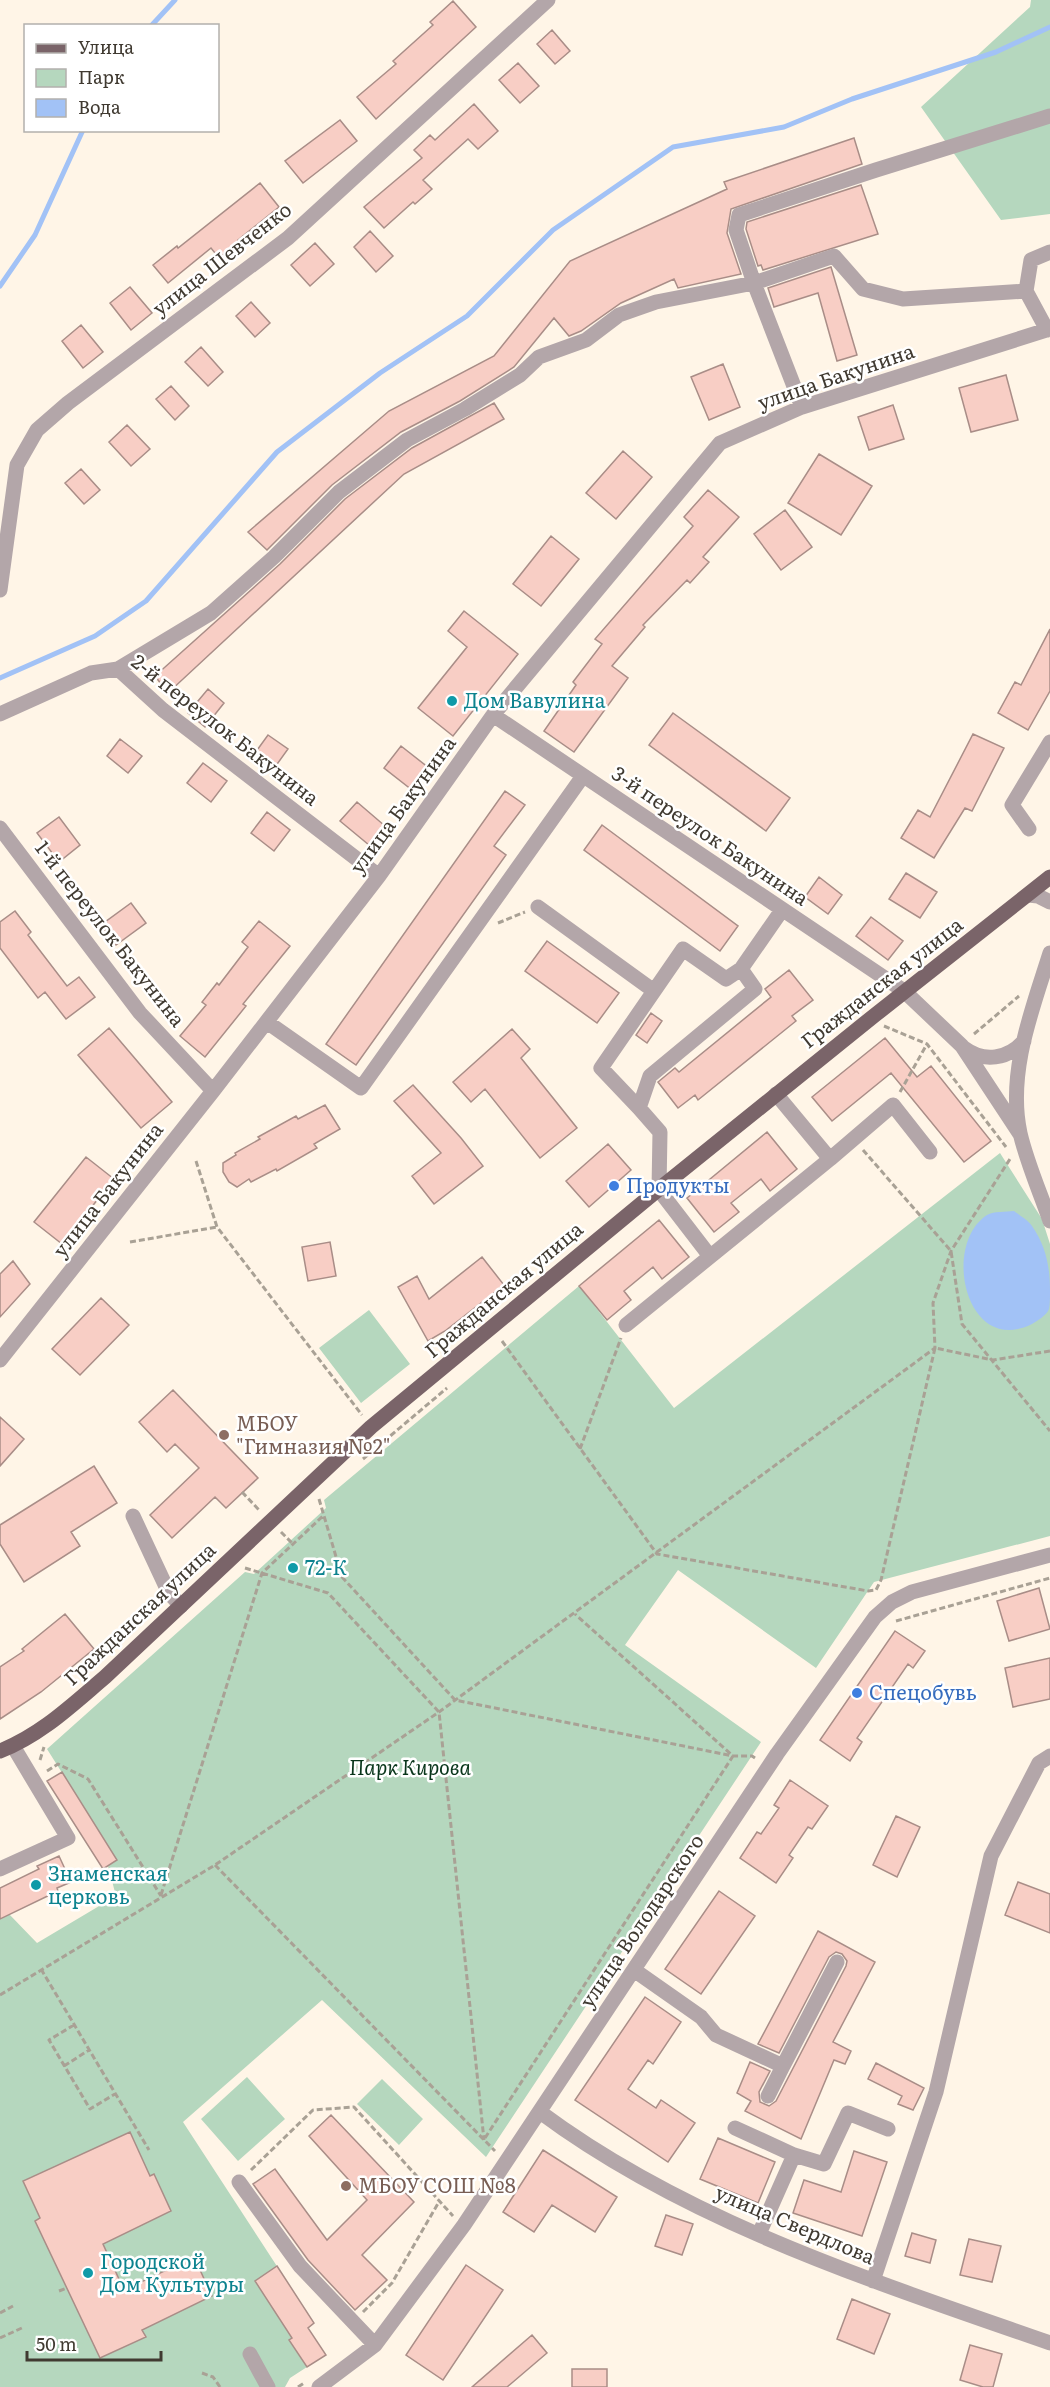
<svg xmlns="http://www.w3.org/2000/svg" width="1050" height="2387" font-family="Literata,serif">
<rect width="100%" height="100%" fill="#fff5e7"/>
<path fill="#b5d7be" d="M1031,0H1050V214L1001,220L921,107L1030,7Z
M1000,1153L1042,1219L1050,1244V1536L874,1582L816,1668L678,1570L625,1645L761,1742L486,2157L322,2000L183,2122L314,2323L289,2340L307,2367L290,2378L285,2387H0V1919L9,1914L37,1943L116,1896L108,1866L117,1860L47,1749L245,1572L254,1574L326,1508L324,1500L579,1286L674,1408Z
M369,1310L410,1364L361,1403L319,1348Z
M247,2077L285,2119L238,2161L201,2119Z
M382,2079L423,2119L399,2145L357,2104Z"/>
<path fill="#a2c2f6" d="M1014,1211C1020,1216 1028,1220 1032,1226C1046,1246 1050,1267 1050,1291C1050,1297 1050,1304 1049,1309C1047,1315 1037,1321 1032,1324C966,1357 941,1245 987,1215C994,1211 1006,1212 1014,1211Z"/>
<g fill="none" stroke-linecap="round" stroke-linejoin="round">
<path stroke="#a2c2f6" stroke-width="5" d="M151,26L175,0
M0,286L35,235L83,130
M0,678L95,636L146,601L277,452L380,373L467,316L553,230L673,147L784,127L852,99L996,52L1050,27"/>
</g>
<path fill="#f8cec5" stroke="#a98d87" stroke-width="1.5" d="M453,1L476,27L376,119L357,97L396,64L393,61L433,25L430,22Z
M552,30L570,51L555,64L537,44Z
M518,63L539,86L520,103L499,80Z
M474,104L498,131L478,149L468,139L423,180L432,189L415,204L413,202L384,228L364,207L422,158L414,150L430,135L435,140Z
M340,120L357,141L303,183L285,161Z
M854,138L862,164L731,209L727,233L741,274L678,288L674,279L621,303L581,331L569,336L554,318L514,367L460,401L401,432L332,485L267,550L248,532L389,411L494,356L570,261L727,189L724,182Z
M260,183L279,207L238,240L240,242L219,258L211,248L168,283L153,265L177,246L178,248Z
M861,185L878,234L763,270L761,265L758,266L746,229L747,222Z
M370,231L393,256L376,272L354,247Z
M315,243L334,264L310,286L291,265Z
M831,267L857,355L837,361L818,293L774,307L768,288Z
M130,287L152,313L131,330L110,303Z
M251,302L270,323L255,337L236,316Z
M81,325L103,352L83,368L62,341Z
M201,347L223,372L208,386L185,362Z
M723,364L740,407L709,420L691,377Z
M1006,375L1018,420L971,432L959,388Z
M171,386L189,406L175,420L156,399Z
M494,403L504,419L404,474L168,693L155,676L280,564L345,499L412,448Z
M893,405L904,439L869,450L858,417Z
M127,425L150,449L131,466L109,442Z
M623,451L652,477L616,519L586,493Z
M819,454L872,486L841,535L788,503Z
M81,469L100,490L84,504L65,483Z
M708,490L739,517L703,557L709,562L690,583L687,580L643,625L645,627L612,666L628,678L574,752L544,731L576,685L573,682L602,644L595,639L693,526L684,517Z
M785,510L812,547L781,570L754,534Z
M551,536L579,559L541,606L513,584Z
M464,611L518,654L453,736L418,708L467,647L448,631Z
M1050,629V691L1028,730L998,713L1015,682L1021,685Z
M208,689L224,703L205,727L188,713Z
M673,713L790,798L766,831L649,745Z
M973,734L1004,748L972,811L965,808L934,858L901,838L918,810L930,817Z
M268,735L288,749L275,767L255,753Z
M120,739L142,756L128,773L107,756Z
M401,746L429,768L412,790L384,768Z
M203,763L227,781L211,802L187,783Z
M505,791L525,805L494,846L506,855L356,1065L326,1044Z
M357,802L385,826L369,845L340,821Z
M267,812L290,830L274,851L251,833Z
M59,817L80,845L59,862L37,833Z
M602,825L738,926L720,951L584,850Z
M906,873L937,892L920,918L889,899Z
M819,877L842,895L828,914L805,897Z
M131,903L146,923L116,945L101,925Z
M15,911L31,932L28,935L67,986L79,977L95,997L66,1019L45,992L38,998L0,948V922Z
M871,917L903,941L888,960L856,936Z
M259,921L290,946L243,1004L246,1006L205,1057L180,1036L206,1005L202,1002L217,983L219,985L248,947L242,942Z
M547,941L619,993L597,1023L525,971Z
M789,970L813,1000L792,1016L796,1021L698,1100L695,1095L678,1108L658,1082L675,1068L679,1072L771,997L765,989Z
M651,1013L662,1021L647,1043L636,1035Z
M109,1028L172,1102L141,1128L78,1055Z
M512,1029L530,1049L521,1058L577,1128L540,1158L485,1089L471,1102L453,1082Z
M885,1038L917,1077L931,1066L991,1141L964,1162L891,1073L832,1121L812,1097Z
M413,1085L461,1138L483,1166L434,1204L412,1176L441,1153L394,1101Z
M325,1105L340,1129L314,1144L317,1148L277,1171L276,1169L251,1182L249,1179L237,1187L229,1182L223,1172V1163L236,1155L235,1153L260,1139L258,1137L296,1116L298,1119Z
M767,1132L797,1169L770,1191L761,1179L731,1203L739,1212L714,1232L687,1198Z
M608,1144L631,1170L589,1207L566,1181Z
M86,1157L114,1179L62,1244L34,1222Z
M659,1220L689,1257L662,1279L653,1267L624,1291L631,1300L607,1320L579,1286Z
M330,1242L336,1276L308,1281L302,1247Z
M482,1257L504,1285L445,1331L428,1341L398,1287L417,1276L429,1299Z
M13,1261L30,1284L0,1317V1274Z
M101,1298L129,1325L80,1375L52,1349Z
M173,1390L258,1478L226,1508L215,1497L172,1538L150,1515L199,1468L175,1444L167,1452L139,1422Z
M0,1417L24,1439L0,1466Z
M94,1466L117,1503L71,1532L80,1546L24,1582L0,1544V1525Z
M1039,1588L1050,1629L1009,1641L997,1601Z
M65,1614L94,1649L41,1692L0,1719V1667L24,1651L22,1649Z
M895,1631L925,1651L913,1668L908,1664L857,1738L862,1742L850,1761L820,1740Z
M1050,1658V1699L1013,1707L1005,1668Z
M62,1772L117,1860L103,1869L47,1781Z
M790,1780L828,1806L812,1829L808,1827L789,1855L793,1858L776,1883L740,1858L757,1832L761,1834L779,1808L774,1805Z
M896,1816L920,1827L897,1877L873,1865Z
M59,1856L71,1882L57,1888L58,1891L0,1919V1888L39,1869L37,1866Z
M1018,1882L1050,1894V1933L1005,1915Z
M719,1891L755,1916L701,1994L665,1969Z
M818,1931L875,1962L833,2042L851,2051L845,2064L834,2060L801,2139L745,2111L751,2101L737,2093L750,2062L770,2071L759,2092L760,2102L769,2106L776,2101L846,1966L847,1961L842,1954L836,1952L829,1957L779,2053L758,2044Z
M645,1997L681,2022L653,2064L648,2060L628,2089L656,2108L661,2100L695,2123L668,2162L575,2100Z
M876,2063L924,2088L913,2110L898,2104L902,2096L868,2079Z
M331,2115L414,2202L362,2255L387,2280L355,2310L308,2260L253,2184L275,2169L327,2240L367,2200L309,2136Z
M130,2132L150,2176L154,2174L171,2211L103,2244L124,2290L194,2257L212,2296L142,2330L146,2337L100,2358L35,2221L40,2218L23,2181Z
M718,2138L775,2162L758,2203L700,2179Z
M543,2150L617,2197L595,2232L552,2205L534,2232L503,2212Z
M854,2151L887,2162L862,2236L793,2213L804,2180L841,2192Z
M666,2215L693,2224L682,2255L655,2246Z
M912,2233L936,2240L930,2263L905,2256Z
M969,2239L1001,2246L992,2282L960,2275Z
M466,2265L503,2290L443,2380L406,2355Z
M277,2266L314,2323L308,2328L326,2355L307,2367L289,2340L292,2338L255,2281Z
M852,2299L890,2314L874,2354L837,2339Z
M532,2335L547,2353L513,2382L507,2387H472Z
M970,2345L1002,2354L993,2387H983L960,2380Z
M572,2369H607V2387H572Z"/>
<g fill="none" stroke-linecap="round" stroke-linejoin="round">
<path stroke="#a9a195" stroke-width="3" stroke-dasharray="6 3" stroke-linecap="butt" d="M498,923L525,912
M884,1026L927,1044L1006,1147
M974,1034L1019,996
M900,1092L927,1044
M863,1150L951,1251L962,1324L1050,1431
M196,1161L217,1227L362,1415
M130,1242L217,1227
M502,1341L657,1554L868,1591L876,1590L881,1580L935,1348L993,1360L1050,1351
M580,1449L621,1338
M363,1459L447,1388
M242,1492L260,1511
M319,1499L342,1577L455,1700L733,1756H752L755,1758
M281,1532L293,1544
M245,1568L328,1593L439,1712L484,2140
M896,1621L1050,1578
M40,1760L44,1747
M47,1771L58,1764L88,1779L161,1896
M215,1865L495,2151
M161,1895L262,1573L323,1516
M41,1969L149,2150
M0,1995L215,1865L439,1712L935,1348L933,1303L951,1251L1010,1159
M74,2025L49,2040L90,2109L115,2094
M64,2066L89,2050
M485,2138L733,1756L575,1614
M251,2170L313,2110L354,2107L453,2216
M59,2291L67,2288
M363,2312L392,2283L440,2200
M0,2313L13,2306
M0,2338L24,2327
M202,2373L213,2377L220,2387
M298,2387L304,2383"/>
<path stroke="#b3a6a9" stroke-width="15" d="M1026,291L903,299L863,289L834,256L754,283L736,230L739,215L876,170L1050,116
M1047,330L1026,291L1031,260L1050,252
M0,590L17,465L37,430L68,403L288,238L548,0
M118,669L163,710L379,876
M0,714L91,673L118,669L211,613L274,557L339,492L407,440L465,409L520,375L539,357L586,340L619,315L656,302L754,283L802,407
M493,715L904,991L962,1046L1020,1134
M0,828L140,1013L213,1091
M1029,829L1012,805L1050,742
M1028,895L1038,896L1050,902
M538,907L654,991
M1050,953C1032,1010 1007,1073 1020,1133C1027,1163 1040,1192 1050,1221
M267,1022L361,1088L583,776
M964,1048C984,1063 1008,1059 1024,1041
M776,1094L830,1159
M639,1108L601,1068L683,949L726,979L741,969
M659,1189L660,1132L639,1108L650,1076L755,989L741,969L782,910
M659,1190L709,1255
M626,1325L830,1159L893,1105L930,1152
M0,1360L213,1091L379,876L493,715L720,443L802,407L1050,329
M133,1516L169,1593L181,1606
M0,1869L68,1838L13,1746
M634,1970L701,2017L716,2035L783,2066L768,2096
M783,2066L837,1962
M540,2112C689,2223 876,2282 1050,2343
M735,2128L794,2155L824,2164L848,2113L888,2129
M239,2182L300,2266L375,2345
M759,2234L794,2155
M873,2281L936,2092L991,1856L1039,1763L1050,1756
M250,2354L268,2387
M319,2387L375,2345L464,2225L777,1754L875,1617L892,1602L912,1592L1050,1555"/>
<path stroke="#7a6469" stroke-width="15" d="M0,1751C41,1735 72,1705 105,1677L371,1427L659,1189L875,1015L1050,877"/>
</g>
<g fill="#0f9aa8" stroke="#fff" stroke-width="2">
<circle cx="452" cy="701" r="6"/>
<circle cx="293" cy="1568" r="6"/>
<circle cx="36" cy="1885" r="6"/>
<circle cx="88" cy="2273" r="6"/>
</g>
<g fill="#3f7fe0" stroke="#fff" stroke-width="2">
<circle cx="614" cy="1186" r="6"/>
<circle cx="857" cy="1693" r="6"/>
</g>
<g fill="#8d6e63" stroke="#fff" stroke-width="2">
<circle cx="224" cy="1435" r="6"/>
<circle cx="346" cy="2186" r="6"/>
</g>
<g text-anchor="middle" stroke-width="5" stroke-linejoin="round" paint-order="stroke">
<g font-size="20" fill="#403a31" stroke="#fff">
<text transform="translate(222 259) rotate(-38)" y="7">улица Шевченко</text>
<text transform="translate(836 377) rotate(-19)" y="7">улица Бакунина</text>
<text transform="translate(225 730) rotate(38)" y="7">2-й переулок Бакунина</text>
<text transform="translate(403 805) rotate(-54)" y="7">улица Бакунина</text>
<text transform="translate(710 836) rotate(34)" y="7">3-й переулок Бакунина</text>
<text transform="translate(110 934) rotate(52)" y="7">1-й переулок Бакунина</text>
<text transform="translate(882 983) rotate(-38)" y="7">Гражданская улица</text>
<text transform="translate(108 1190) rotate(-52)" y="7">улица Бакунина</text>
<text transform="translate(504 1290) rotate(-40)" y="7">Гражданская улица</text>
<text transform="translate(140 1614) rotate(-43)" y="7">Гражданская улица</text>
<text transform="translate(642 1921) rotate(-56)" y="7">улица Володарского</text>
<text transform="translate(795 2225) rotate(23)" y="7">улица Свердлова</text>
</g>
<g font-size="20" fill="#0d838f" stroke="#fff" text-anchor="start">
<text x="464" y="708">Дом Вавулина</text>
<text x="305" y="1575">72-К</text>
<text x="48" y="1881">Знаменская<tspan x="48" dy="23">церковь</tspan></text>
<text x="100" y="2269">Городской<tspan x="100" dy="23">Дом Культуры</tspan></text>
</g>
<g font-size="20" fill="#366cbe" stroke="#fff" text-anchor="start">
<text x="626" y="1193">Продукты</text>
<text x="869" y="1700">Спецобувь</text>
</g>
<g font-size="20" fill="#785e54" stroke="#fff" text-anchor="start">
<text x="236" y="1431">МБОУ<tspan x="236" dy="23">"Гимназия №2"</tspan></text>
<text x="358" y="2193">МБОУ СОШ №8</text>
</g>
<g font-size="20" font-style="italic" fill="#08351a" stroke="#fff">
<text x="410" y="1775">Парк Кирова</text>
</g>
</g>
<rect x="24" y="24" width="195" height="108" fill="#ffffff" stroke="#b3b0ad" stroke-width="1.5"/>
<rect x="36" y="44" width="30" height="9" fill="#7a6469" stroke="#b3b0ad" stroke-width="1.5"/>
<text x="78" y="54" font-size="18" fill="#403a31">Улица</text>
<rect x="36" y="69" width="30" height="18" fill="#b5d7be" stroke="#b3b0ad" stroke-width="1.5"/>
<text x="78" y="84" font-size="18" fill="#403a31">Парк</text>
<rect x="36" y="99" width="30" height="18" fill="#a2c2f6" stroke="#b3b0ad" stroke-width="1.5"/>
<text x="78" y="114" font-size="18" fill="#403a31">Вода</text>
<path d="M27 2351v9h134v-9" fill="none" stroke="#403a31" stroke-width="3"/>
<text x="36" y="2351" font-size="18" fill="#403a31" stroke="#ffffff" stroke-width="4.5" paint-order="stroke">50 m</text>
</svg>
